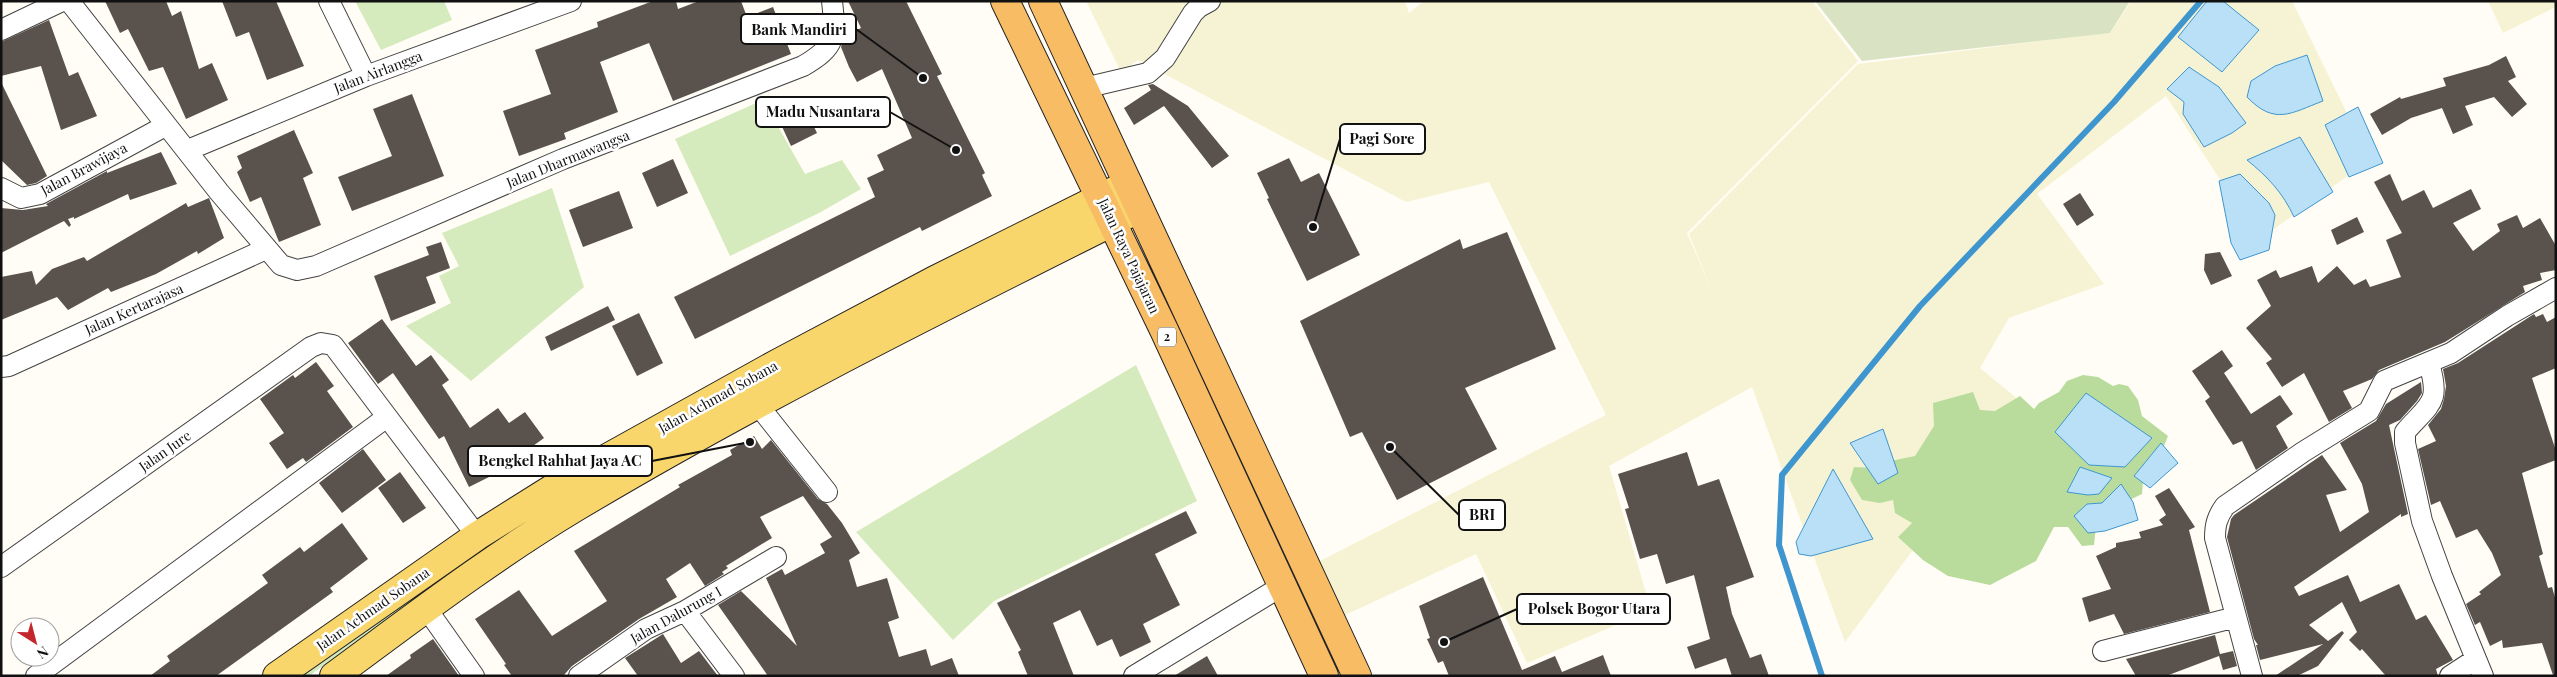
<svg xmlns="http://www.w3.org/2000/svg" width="2557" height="677" font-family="'Playfair Display',serif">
<rect width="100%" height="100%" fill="#fffdf5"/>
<path fill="#f6f3d4" d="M1086,1H1405L1409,13L1424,1H1812L1858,61L1687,233L1711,289L1689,234L1858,64L2111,32L2131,1H2292L2370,160L2259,240L2166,96L2037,194L2104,284L2009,318L1980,368L2041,418L1902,496L1918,543L1845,642L1752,387L1609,466L1651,610L1527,663L1476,554L1341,617L1316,563L1606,415L1489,182L1406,202L1138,60L1121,72Z
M2488,1H2556V7L2503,33Z"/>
<path fill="#d5ebbd" d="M355,1H444L452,20L381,50Z
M763,100L805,174L842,160L861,189L819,213L730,256L675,139Z
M552,188L584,287L471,381L406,326L451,303L439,276L459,266L442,233Z
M1136,365L1197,501L994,601L953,640L856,532Z
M770,388L529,517L309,676H299L524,513Z"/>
<path fill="#b9dc9c" d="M2083,375L2098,377L2113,386L2119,384L2128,386L2138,400L2142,416L2168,436L2160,456L2144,470L2142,494L2097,516L2094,545L2082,546L2068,527H2054L2036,561L1990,585L1948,576L1923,560L1898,537L1912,523L1895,513L1893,500L1880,503L1862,500L1850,480L1854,467L1874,468L1886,462L1915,456L1934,426L1933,403L1973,392L1980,410L1995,411L2020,396L2034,409L2039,403L2059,392L2067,381Z"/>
<path fill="#d9e3c4" d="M1815,1H2130L2110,33L1862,61Z"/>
<path fill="#b9e0f7" stroke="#3f96cf" d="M2207,1H2223L2259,30L2222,72L2178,37Z
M2307,55L2323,101C2291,113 2275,126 2247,97L2251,81L2275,66Z
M2189,67L2219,87L2246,123L2232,133L2204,147L2183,114L2184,102L2167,89Z
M2358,107L2383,163L2349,177L2325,125Z
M2300,137L2333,192L2294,217C2283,193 2268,177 2247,160Z
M2240,174L2269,203L2275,215L2269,250L2240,260L2231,243L2219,181Z
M2086,393L2152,438L2125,467L2089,465L2055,432Z
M1883,429L1898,473L1878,484L1850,443Z
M2161,443L2178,463L2150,488L2134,476Z
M2080,467L2112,478L2099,494L2088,495L2067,492Z
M1833,469L1873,539L1811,556L1799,554L1796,542Z
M2121,484L2133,502L2138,520L2105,531L2088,533L2074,516L2087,504L2102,503Z"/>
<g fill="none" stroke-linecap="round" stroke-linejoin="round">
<path stroke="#3f96cf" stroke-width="6" d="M1822,676L1779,545L1782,475L1920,306L2114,102L2201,1"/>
</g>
<path fill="#5a524d" d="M105,1H166L172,16L181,11L199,69L212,63L228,100L186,119L163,67L149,71L128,29L120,33Z
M222,1H276L304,66L267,80L249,32L236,37Z
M653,1H676L678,9L699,1H741L747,17L773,7L791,54L673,101L649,43L600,62L618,112L564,133L566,139L519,156L503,111L551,94L535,50L598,27L597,22Z
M848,1H906L942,74L937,76L985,173L982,175L992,196L922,231L920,227L695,339L674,297L875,197L867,178L884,170L877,155L912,138L882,69L857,82L849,67L841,47L845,35L861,28Z
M49,20L69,76L78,72L97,116L61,130L41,66L1,76V42Z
M2506,56L2516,77L2508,81L2527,104L2512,117L2494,97L2465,106L2473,125L2453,134L2442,108L2411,118L2382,135L2370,114L2400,97L2401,99L2446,86L2443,78L2489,65Z
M1,82L47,176L36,183L27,185L1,160Z
M1153,84L1188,106L1229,156L1212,168L1164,106L1134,125L1124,108L1151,90L1148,85Z
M412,94L444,176L352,211L338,177L392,156L373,109Z
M804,106L817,133L791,146L778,118Z
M294,130L313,173L303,178L321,225L279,242L261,197L250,202L237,172L242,168L237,156Z
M161,152L177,184L130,200L128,194L74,219V217L68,219L71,225L69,227L64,221L1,253V208L23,210L48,206L46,204L107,171V173Z
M1289,158L1301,182L1319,173L1360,255L1307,281L1267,199L1269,198L1257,173Z
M673,159L688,193L657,207L642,173Z
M2390,174L2402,201L2424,190L2433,208L2471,189L2481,209L2453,223L2473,251L2500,231L2497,224L2517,215L2523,228L2540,218L2556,246V270L2540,273L2542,280L2523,286L2525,292L2445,342L2379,370L2372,379L2343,391L2352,408L2329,422L2304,373L2282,387L2266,363L2272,359L2246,328L2271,306L2257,280L2276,270L2280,278L2312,266L2318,283L2337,266L2354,285L2366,279L2370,287L2401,277L2386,240L2402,233L2374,182Z
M619,191L633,228L583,247L569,210Z
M2080,193L2094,215L2077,226L2063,204Z
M209,198L224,238L198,254L197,251L156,274L111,292L108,288L68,310L57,297L1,320V277L32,271L36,285L52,269L84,257L87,261L186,203L188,207Z
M2357,217L2364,232L2337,245L2331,230Z
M1507,232L1556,349L1465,388L1497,449L1397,500L1362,432L1350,437L1300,321L1460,239L1463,249Z
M441,242L450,268L426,277L436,303L391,321L374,276L429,255L426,247Z
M2220,252L2232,276L2211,285L2204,270L2205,254Z
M608,306L615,320L551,351L545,337Z
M639,313L663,363L637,376L612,326Z
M2534,314L2536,317L2543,314L2547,322L2556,317V368L2532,378L2556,451V460L2522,473L2543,554L2539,556L2548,588L2552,587L2556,601V675H2553L2542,643L2503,648L2502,640L2490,646L2480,622L2475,625L2466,604L2481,594L2479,592L2501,575L2492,553L2477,529L2456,538L2440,501L2431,505L2418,449L2436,441L2428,425L2441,409L2444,399L2446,386L2443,369L2458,363Z
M382,319L416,366L431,355L449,380L442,385L470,428L498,408L509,423L525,412L544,438L493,475L469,487L444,436L439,439L393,373L378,384L348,343Z
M2222,350L2233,366L2224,373L2251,414L2280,395L2293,414L2276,426L2288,448L2256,470L2242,441L2233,445L2205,401L2210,397L2192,371Z
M316,362L334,386L327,391L353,427L306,462L303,458L287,469L269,443L284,433L260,399L293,375L295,378Z
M2421,382L2422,393L2417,401L2400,420L2389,425L2408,514L2401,517V514L2294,587L2299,596L2348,575L2360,602L2399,584L2416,620L2426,615L2453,660L2436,669L2438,676H2386L2362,649L2360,651L2349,640L2357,632L2342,602L2309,625L2328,641L2342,631L2344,633L2318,666L2297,676H2275L2323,644L2260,660L2256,645H2258L2254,639L2227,537L2231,519L2234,515L2322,455L2347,490L2326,495L2340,532L2369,512L2362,484L2340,443L2376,421L2386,404Z
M754,436L762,449L771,440L818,499L827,504L842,523L860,553L849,560L857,587L887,578L899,618L888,622L899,657L926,649L931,666L952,658L959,676H768L718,605L741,591L797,646L766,578L782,569L785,575L825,553L820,544L832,537L803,496L760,517L772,538L726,566L728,568L722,572L724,574L705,586L690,563L666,579L677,597L639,619L572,666L563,676H512L504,665L506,664L475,619L519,590L552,636L607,601L574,551L680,487L678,485L732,455L730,450Z
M363,449L386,480L342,513L319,483Z
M1687,452L1698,486L1719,479L1754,577L1726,587L1732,614L1750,658L1761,654L1769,676H1732L1726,658L1695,669L1687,647L1710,639L1694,575L1666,584L1657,554L1640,559L1625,509L1629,508L1618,474Z
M400,472L426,508L403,523L378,488Z
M2169,488L2195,527L2189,530L2210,612L2124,634L2114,614L2089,622L2082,598L2111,589L2096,556L2116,547V543L2141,538L2139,532L2163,525L2159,520L2166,515L2155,496Z
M1186,511L1197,533L1155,554L1180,605L1143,624L1151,642L1120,657L1112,639L1097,646L1080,610L1053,623L1074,676H1028L1018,652L1021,650L997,603Z
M342,523L368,559L330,588L333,592L216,676H150L170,661L167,656L268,583L262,575L300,547L304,552Z
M1483,577L1522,670L1555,656L1562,672L1603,655L1611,676H1449L1443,661L1438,663L1427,639L1430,638L1419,606Z
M663,634L681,663L699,651L718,676H638L625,658Z
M2215,635L2220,654L2233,651L2237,666L2223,670L2219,656L2166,676H2136L2126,659Z
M433,639L459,676H386L411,658L410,655Z
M1207,656L1218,676H1174Z"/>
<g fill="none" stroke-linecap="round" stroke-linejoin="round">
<defs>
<path id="minor" d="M69,1L219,192L281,265L297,270L316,266L563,159L803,66C836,47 836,37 832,1
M329,1L366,76
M1,30L62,1
M1084,88L1148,73L1165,58L1193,13L1199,7L1210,1
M188,150L366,76L571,1
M1,188L21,198L40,194L165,126
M2429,363C2441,404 2430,403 2405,432V443L2422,521L2442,576L2483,676
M1,367L9,366L266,249
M758,405L827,492
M1,567L311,347L321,343L333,345L477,536
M426,608L474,676
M685,611L734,676
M2103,651L2236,617
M36,676L387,417
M579,676L646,629L685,611L776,557
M1134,676L1282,586
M2252,676L2215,538C2215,525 2217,517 2225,506L2303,452L2369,411L2384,381L2451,353L2507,316L2556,288
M2450,676L2476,659"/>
<path id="primary" d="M277,676L477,536L555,487L780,362L933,281L1128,184
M334,676C413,618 491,558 576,507C758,398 949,304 1138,209"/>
<path id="trunk" d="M1005,1L1164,330L1324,676
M1043,1L1357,676"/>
</defs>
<use href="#minor" stroke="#444" stroke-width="22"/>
<use href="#primary" stroke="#222" stroke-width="30"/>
<use href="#trunk" stroke="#222" stroke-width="30"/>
<use href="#minor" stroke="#fff" stroke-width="20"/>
<use href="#primary" stroke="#f9d66b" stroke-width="28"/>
<use href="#trunk" stroke="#f7bc64" stroke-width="28"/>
</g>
<g text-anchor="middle" stroke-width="5" stroke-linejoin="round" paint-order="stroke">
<rect fill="#fff" stroke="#585858" stroke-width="1" x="1158" y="327.5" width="18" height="19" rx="4"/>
<g font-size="12" font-weight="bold" fill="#111">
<text x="1167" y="341">2</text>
</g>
<g font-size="14" fill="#111" stroke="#fff">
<text transform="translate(378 72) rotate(-21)" y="5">Jalan Airlangga</text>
<text transform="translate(568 159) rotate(-22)" y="5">Jalan Dharmawangsa</text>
<text transform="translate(84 169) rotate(-28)" y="5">Jalan Brawijaya</text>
<text transform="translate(1129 256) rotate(65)" y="5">Jalan Raya Pajajaran</text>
<text transform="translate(134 309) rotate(-24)" y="5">Jalan Kertarajasa</text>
<text transform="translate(718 397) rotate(-29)" y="5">Jalan Achmad Sobana</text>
<text transform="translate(165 451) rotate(-35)" y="5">Jalan Jure</text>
<text transform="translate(373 609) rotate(-35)" y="5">Jalan Achmad Sobana</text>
<text transform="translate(676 615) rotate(-29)" y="5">Jalan Dalurung I</text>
</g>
</g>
<path fill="none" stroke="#111" stroke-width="2" d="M923 78L856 29M956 150L890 112M1313 227L1340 139M750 442L652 461M1390 447L1459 515M1444 642L1517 609"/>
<g fill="#111" stroke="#fff" stroke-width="2">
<circle cx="923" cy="78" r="5"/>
<circle cx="956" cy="150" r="5"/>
<circle cx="1313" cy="227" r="5"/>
<circle cx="750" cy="442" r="5"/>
<circle cx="1390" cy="447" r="5"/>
<circle cx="1444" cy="642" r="5"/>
</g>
<g fill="#fff" stroke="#111" stroke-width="2">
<rect x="741" y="14" width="115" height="30" rx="5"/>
<rect x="756" y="97" width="134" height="30" rx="5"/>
<rect x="1340" y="124" width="85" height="30" rx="5"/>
<rect x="468" y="446" width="184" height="30" rx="5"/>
<rect x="1459" y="500" width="46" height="30" rx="5"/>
<rect x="1517" y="594" width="153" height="30" rx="5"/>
</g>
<g font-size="15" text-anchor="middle" font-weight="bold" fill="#111">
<text x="799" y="35">Bank Mandiri</text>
<text x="823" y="117">Madu Nusantara</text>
<text x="1382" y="144">Pagi Sore</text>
<text x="560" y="466">Bengkel Rahhat Jaya AC</text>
<text x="1482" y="520">BRI</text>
<text x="1594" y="614">Polsek Bogor Utara</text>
</g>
<rect width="2557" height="677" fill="none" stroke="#111111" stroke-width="5"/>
<g transform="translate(35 642) rotate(144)"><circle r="24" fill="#ffffff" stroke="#a0a0a0"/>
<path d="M0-4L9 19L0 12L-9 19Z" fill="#c4262e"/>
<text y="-8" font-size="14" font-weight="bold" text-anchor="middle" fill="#111111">N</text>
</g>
</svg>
